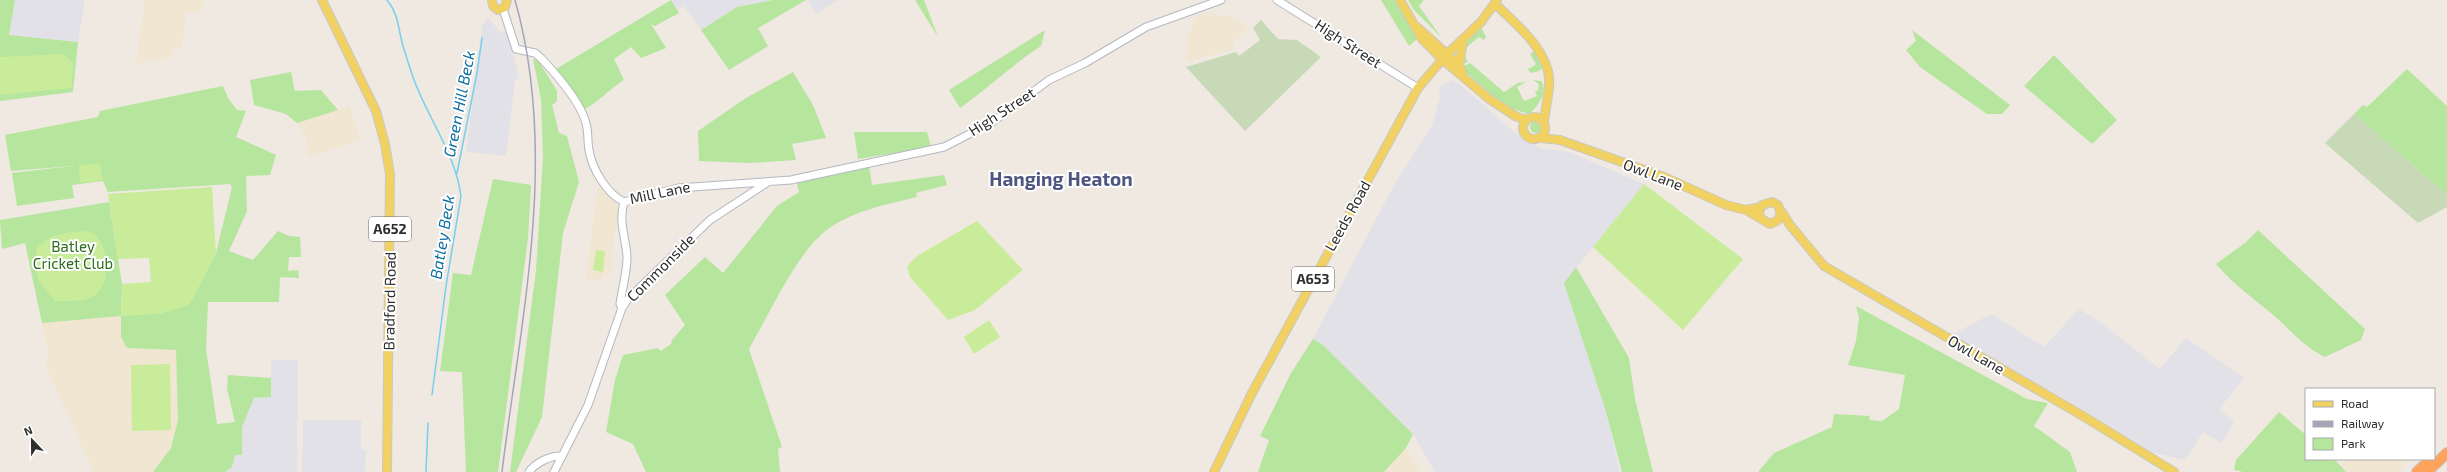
<svg xmlns="http://www.w3.org/2000/svg" width="2447" height="472" font-family="'Exo 2',sans-serif">
<rect width="100%" height="100%" fill="#efe9e1"/>
<path fill="#e3e1e8" d="M15,0H85L78,42L9,35Z
M671,0H773L737,7L701,30L684,6L678,10Z
M808,0H838L816,14Z
M488,17L501,33L507,32L519,77L515,80L506,156L466,152L482,26Z
M1451,80L1462,86L1514,132L1540,148L1569,152L1644,184L1564,283L1606,412L1620,472H1435L1413,434L1323,345L1313,339L1395,183L1432,126L1440,97L1439,88Z
M2079,309L2100,322L2160,369L2186,338L2244,378L2219,409L2234,421L2222,443L2203,432L2185,460L2151,452L2082,409L1951,335L1991,314L2044,347Z
M271,360H298L297,472H225L232,467L235,455H242V427L254,398L271,397Z
M303,420H361V449L366,450L365,472H302Z"/>
<path fill="#f0e6d1" d="M145,0H202L204,9L186,14L182,47L171,50L172,57L136,64Z
M1205,12L1236,18L1249,27L1235,40L1232,49L1187,62L1188,35L1198,15Z
M349,106L360,140L308,157L306,139L297,123Z
M600,186L617,205L619,212L613,243L611,275L602,274V281L586,279L597,190Z
M121,316V337L127,348L176,350L178,420L171,448L153,472H94L45,365L49,357L42,323Z
M1406,448L1421,472H1384Z
M2347,459H2407L2399,472H2346L2340,467Z"/>
<path fill="#b6e59e" d="M0,0H15L9,35L78,42L73,92L0,101Z
M671,0L679,13L655,26L651,24L666,48L641,58L631,47L614,59L624,80C609,89 600,101 585,109L556,69Z
M773,0H806L758,28L768,46L729,70L701,30L737,7Z
M915,0H924L938,37Z
M1381,0H1395L1417,39L1409,46Z
M1408,0H1424L1419,6L1441,37L1414,10Z
M1481,27L1486,37L1484,40L1479,37L1467,47L1465,56L1468,62L1462,64L1463,47Z
M1045,30L1041,46C1012,65 988,88 960,108L949,90Z
M1912,30L2010,105L2002,114H1987L1920,67L1906,50L1916,41Z
M1534,51L1542,68L1539,71L1530,73L1527,67L1529,69L1536,64L1530,54Z
M2054,55L2117,120L2092,144L2024,86Z
M533,59L538,60L557,91V101L552,105L559,133L567,136L579,182L563,233L542,417L516,472H510L536,270L543,158L541,99Z
M1470,63L1504,92L1518,83L1526,82L1517,87L1524,101L1537,96L1535,91H1538L1539,84L1533,80L1541,81C1549,91 1537,109 1528,114L1510,108L1496,99L1466,72L1464,66Z
M2407,69L2447,106V195L2354,114L2363,105L2367,107Z
M291,72L295,91L321,90L338,110L297,123L286,114L254,105L250,80Z
M793,72L813,105L826,138L792,144L796,160L751,163L699,161L698,131L746,98Z
M223,86L228,98L237,110L246,111L236,137L276,155L270,175L246,176L247,211L229,251L253,260L278,231L289,236L300,237L301,257H289L288,271L298,270L299,278L280,277L279,302H208L206,349L217,424L235,422L227,389L228,375L271,378V397L254,398L242,427V455H235L232,467L225,472H153L171,448L178,420L176,350L127,348L121,337V316L42,323L25,243L2,249L0,220L109,202L122,284L121,316L189,305L216,253L232,187L230,184L108,192L103,181L72,185L74,198L17,206L12,173L73,166L11,171L5,135L98,117L100,111Z
M1530 127a6 6 0 1 1 12 0a6 6 0 1 1-12 0Z
M854,132H927L931,147L858,159Z
M869,166L872,185L944,175L947,185L916,193L917,197C887,204 853,211 828,229C799,250 774,305 756,336L749,349L782,447L778,449L780,472H646L633,444L606,432L615,380L623,355L658,348L661,351L671,344L672,340L685,325L665,295L705,257L723,273L777,206L799,192L797,183Z
M493,179L531,185L528,238L498,472H466L462,372L440,371L453,273L471,275Z
M2258,230L2365,329L2361,340L2325,357C2304,346 2295,335 2278,319C2257,301 2234,285 2216,264L2245,243Z
M1576,267L1629,358L1635,399L1653,472H1622L1606,412L1564,283Z
M1856,306L2027,399L2048,403L2034,426L2070,452L2077,472H1758L1774,453L1832,427L1834,414L1870,416L1869,420L1882,421L1899,409L1905,375L1848,365L1856,341L1859,318Z
M1313,339L1323,345L1413,434L1406,448L1384,472H1258L1269,440L1260,436L1291,373Z
M2279,412L2306,435V459H2334L2346,472H2243L2234,470L2236,460Z"/>
<path fill="#c8d9b8" d="M1261,20L1278,39L1297,40L1321,57L1245,131L1186,67L1236,52L1239,56L1260,40L1253,28Z
M2354,114L2447,195V207L2418,223L2325,143Z"/>
<path fill="#c9ec9a" d="M62,54L73,62L72,88L0,95V57Z
M100,164L103,180L80,183L79,165Z
M1644,184L1743,259L1683,330L1593,247Z
M212,187L216,253L189,305L159,314L121,316L122,284L151,282L149,258L118,259L108,194Z
M977,221L1023,270L975,310L948,320L910,277L907,266L917,256Z
M87,231C90,232 95,234 97,237C110,252 111,290 90,298C80,302 66,301 55,301L38,280L36,250C48,233 67,232 87,231Z
M596,250L605,251L603,272L593,270Z
M989,320L1000,337L974,354L964,337Z
M170,364L171,430L132,431L131,365Z"/>
<g fill="none" stroke-linecap="round" stroke-linejoin="round">
<path stroke="#75cff0" stroke-width="1.5" d="M387,0C399,14 398,29 403,46C408,61 412,77 419,92C434,127 456,158 461,196L446,286L432,395
M457,173L477,73L482,38
M426,472L428,423"/>
<defs>
<path id="minor" d="M1277,0L1418,88
M503,9L516,49L535,53L541,58C555,73 579,101 585,120C589,130 587,140 589,150C592,169 607,194 624,202L678,188L791,180L944,147L991,123L1049,80L1085,63L1146,27L1221,0
M622,308L620,304C622,289 627,273 627,257C626,238 618,222 624,202
M529,472C535,463 550,456 560,456
M554,472L588,405L622,308L628,299L710,220L768,182"/>
<path id="major" d="M322,0L376,111L385,144L390,174L387,472
M492,0L493,6L498,10L505,7L507,0
M1400,0L1422,39L1442,59L1488,98L1515,116L1526,120
M1495,4C1514,22 1541,44 1548,71C1552,87 1545,106 1544,123
M1417,27L1459,65L1463,74
M1459,65L1463,40
M1523 128a11 11 0 1 1 22 0a11 11 0 1 1-22 0Z
M1541,138L1560,140L1664,177L1726,205L1746,210L1761,207
M1746,210L1770,224L1777,221L1781,215L1778,205L1772,202L1762,205L1759,212L1761,219
M1781,211L1790,225L1824,266L2083,416L2174,472
M1214,472L1252,393L1418,88L1447,54L1481,22L1497,0"/>
<path id="highway" d="M2417,472L2430,460
M2427,472L2447,453"/>
</defs>
<use href="#minor" stroke="#b4b7c1" stroke-width="9"/>
<use href="#major" stroke="#c9c9c9" stroke-width="10"/>
<use href="#highway" stroke="#c9c9c9" stroke-width="12"/>
<use href="#minor" stroke="#fff" stroke-width="7"/>
<use href="#major" stroke="#f2d163" stroke-width="8"/>
<use href="#highway" stroke="#ffa35c" stroke-width="10"/>
<path stroke="#a3a6b8" stroke-width="1.5" d="M502,472C521,316 559,155 515,0"/>
</g>
<g text-anchor="middle" stroke-width="4" stroke-linejoin="round" paint-order="stroke">
<g fill="#fff" stroke="#6d6d6d" stroke-width="1">
<rect x="369" y="217" width="42" height="24" rx="3"/>
<rect x="1292" y="267" width="42" height="24" rx="3"/>
</g>
<g font-size="14" font-weight="bold" fill="#2e2e2e">
<text x="390" y="234">A652</text>
<text x="1313" y="284">A653</text>
</g>
<g font-size="15" fill="#2e2e2e" stroke="#fff">
<text transform="translate(1348 44) rotate(33)" y="5">High Street</text>
<text transform="translate(1002 112) rotate(-33)" y="5">High Street</text>
<text transform="translate(1653 175) rotate(21)" y="5">Owl Lane</text>
<text transform="translate(660 193) rotate(-12)" y="5">Mill Lane</text>
<text transform="translate(1348 216) rotate(-61)" y="5">Leeds Road</text>
<text transform="translate(661 268) rotate(-45)" y="5">Commonside</text>
<text transform="translate(390 301) rotate(-89)" y="5">Bradford Road</text>
<text transform="translate(1976 355) rotate(30)" y="5">Owl Lane</text>
</g>
<g font-size="15" fill="#2c6e1b" stroke="#fff">
<text x="73" y="252">Batley<tspan x="73" dy="17">Cricket Club</tspan></text>
</g>
<g font-size="16" font-style="italic" fill="#0d6fa3" stroke="#fff">
<text transform="translate(459 104) rotate(-79)" y="6">Green Hill Beck</text>
<text transform="translate(442 237) rotate(-81)" y="6">Batley Beck</text>
</g>
<g font-size="19" font-weight="bold" fill="#4d5680" stroke="#fff">
<text x="1061" y="186">Hanging Heaton</text>
</g>
</g>
<rect x="2305" y="388" width="130" height="72" fill="#ffffff" stroke="#ababab"/>
<rect x="2313" y="401" width="20" height="6" fill="#f2d163" stroke="#ababab"/>
<text x="2341" y="408" font-size="12" fill="#2e2e2e">Road</text>
<rect x="2313" y="421" width="20" height="6" fill="#a3a6b8" stroke="#ababab"/>
<text x="2341" y="428" font-size="12" fill="#2e2e2e">Railway</text>
<rect x="2313" y="438" width="20" height="12" fill="#b6e59e" stroke="#ababab"/>
<text x="2341" y="448" font-size="12" fill="#2e2e2e">Park</text>
<g transform="translate(32 440) rotate(338)" stroke="#ffffff" stroke-width="3" paint-order="stroke">
<path d="M0-3L7 15L0 10L-7 15Z" fill="#2e2e2e"/>
<text y="-6" font-size="11" font-weight="bold" text-anchor="middle" fill="#2e2e2e">N</text>
</g>
</svg>
